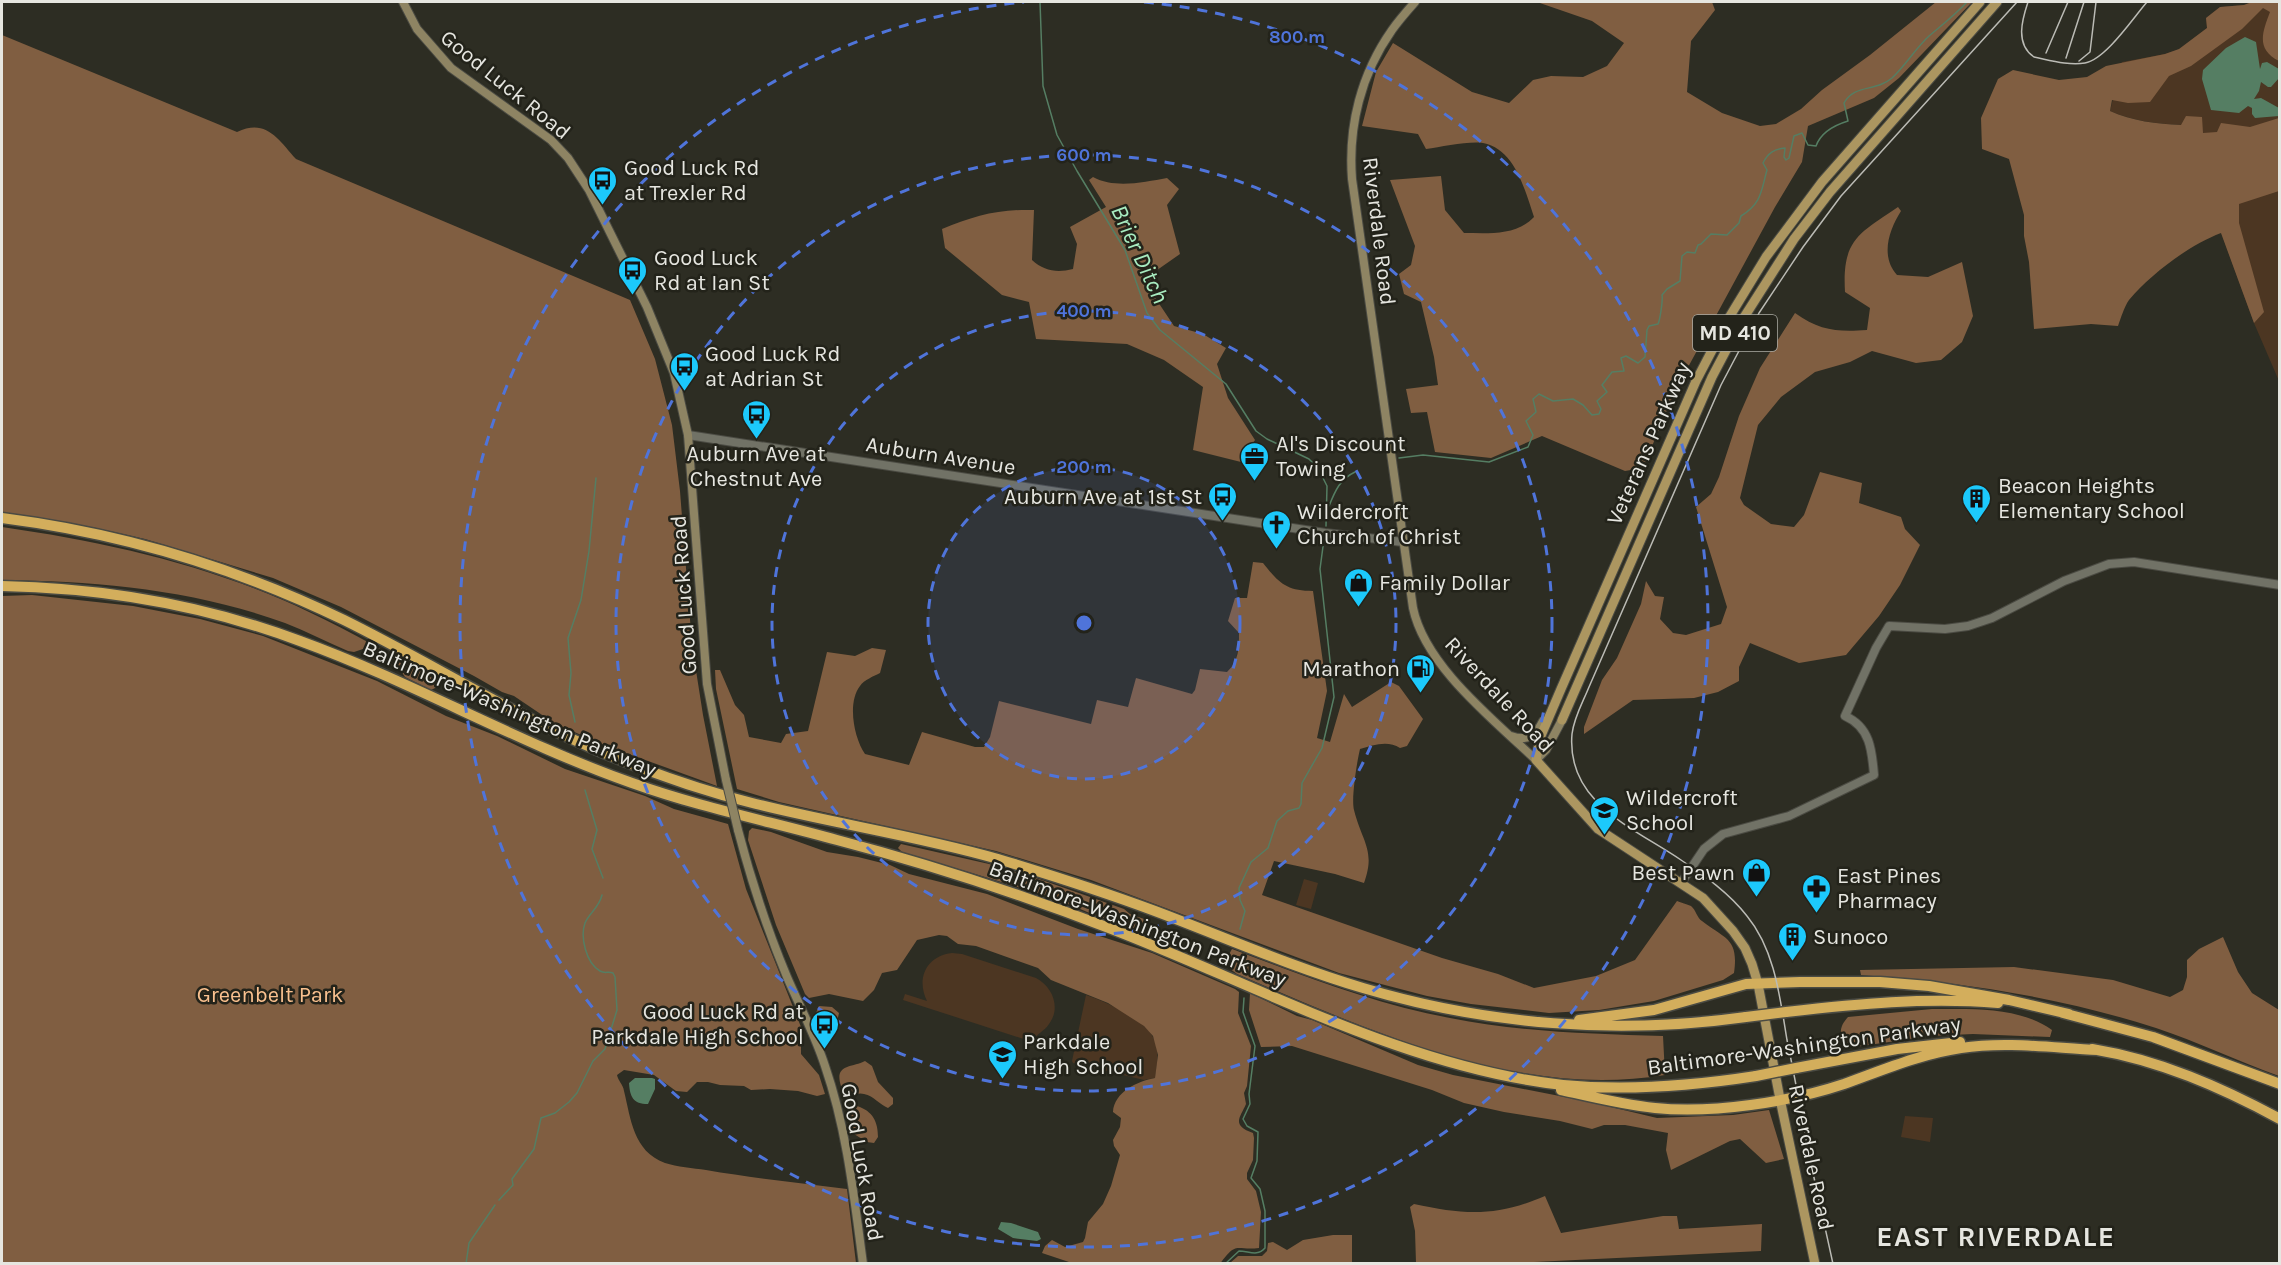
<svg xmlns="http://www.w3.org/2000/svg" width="2281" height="1265" font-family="Karla,sans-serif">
<rect width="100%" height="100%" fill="#2d2d23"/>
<path fill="#4c3622" d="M2252,2H2279V381L2254,323L2182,125C2157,124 2133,121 2110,111L2122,62L2165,54L2180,49L2207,28L2206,18L2220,7L2244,5Z
M1304,879L1318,883L1311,909L1296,905Z
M952,953L962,954L1036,978C1053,987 1061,1008 1049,1024C1044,1032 1036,1033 1033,1042L903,1000L905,994L927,1001C916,979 926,956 952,953Z
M1086,995C1105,1001 1144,1019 1153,1037C1160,1050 1157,1065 1155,1078L1144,1080L1073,1063L1072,1061Z
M1905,1116L1933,1118L1930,1142L1901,1137Z"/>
<path fill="#805e41" d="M1537,2H1712L1715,10L1691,41L1687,92L1722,113L1760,126L1776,124L1801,109L1822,90L1870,55L1936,2H1972L1899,78L1874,98L1808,126L1802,162L1775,207L1674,393L1643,468L1625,471L1542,436L1491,458L1435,452L1427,412L1411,413L1406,389L1438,385L1434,357L1421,302L1404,294L1399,274L1411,265L1415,246L1390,180L1441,176L1445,210L1464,233C1489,233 1516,236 1534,217C1525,190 1515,149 1483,143C1468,141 1442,147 1426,149L1418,134L1362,126L1376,72L1393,43L1472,92L1509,103L1533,80L1551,76L1583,77L1607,66L1624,43L1592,21Z
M2252,2H2279V61C2256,49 2262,33 2270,12L2263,8L2242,29L2191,66L2169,76L2150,102L2128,103L2112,100L2110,111C2132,121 2157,124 2181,125L2186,116L2202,117L2203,133L2217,132L2221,123L2250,127L2279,118V191L2239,204V223L2264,312L2254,323L2221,233C2189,245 2151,274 2129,300C2124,307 2121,318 2118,326L2091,324L2034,329L2029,262L2024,236V215L2009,159L1982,149L1981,118L1998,79L2013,70L2059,80L2087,77L2106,66L2165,54L2179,49L2207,28L2206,18L2220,7L2244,5Z
M2,35L237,132C266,118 278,139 296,159L630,300L655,359L672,425L680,491L692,645L703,715L717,786L604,745L554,723L514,696L502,692L474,676L341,607L273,578L145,539L96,528L2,513Z
M1093,177C1115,189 1144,182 1167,178L1179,189L1167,205L1180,254L1150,275L1156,299L1174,326L1203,334L1226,348L1217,364L1228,398L1255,440L1241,462L1193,450L1203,387L1164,360L1127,344L1036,339L1029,302L1002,295L945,248L942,229C974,216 998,209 1034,210L1032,260C1044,271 1057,273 1073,269L1077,244L1070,227L1106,207L1089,180Z
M1898,207L1901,211C1889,230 1880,256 1897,275L1928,277L1962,262L1973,316L1962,342L1941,360L1916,363L1872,351L1850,362L1815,372L1781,397L1758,425L1740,498L1744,505L1771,524L1794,527L1804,515L1820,472L1862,483L1859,503L1901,517L1905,529L1920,545L1900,585L1879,616L1846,655L1799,663L1750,643L1739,667V681L1718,692L1694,698L1633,700L1584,734V727L1602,680L1617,658L1641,604L1646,581L1655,596L1664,597L1660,619L1673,633L1686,635L1721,624L1727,607L1696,507L1711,494L1719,477L1739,416L1760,368L1795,313C1820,331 1838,332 1867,330L1870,308L1845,292C1842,240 1858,234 1898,207Z
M2,527C107,542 213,566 309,612C352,632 393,656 434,679L437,681V687L431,690L405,677L399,668L374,660L368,651L363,649L354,652L348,651C327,642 306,631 285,623C195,590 97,581 2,580Z
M1253,562L1263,563C1279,583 1286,591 1313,591L1327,691L1317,738L1330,742L1344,694L1352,707L1391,682L1399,686L1423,719L1407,746L1400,748C1388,740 1373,745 1360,749C1357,761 1351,799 1354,810C1362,842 1376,850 1364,883L1335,874L1274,861L1262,895L1442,958L1498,974L1534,988L1596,976L1635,960L1677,901C1681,903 1687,904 1691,906C1696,910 1697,918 1702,921C1725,939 1739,938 1734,973L1723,980L1654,1001L1599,1010L1549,1013L1471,1004L1427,996L1339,973L1091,880L996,851L779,802L737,789L716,689L715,670H720L735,705L744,715L749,737L781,743L786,734L808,731L827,652L855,656L872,648L886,650L880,673C874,676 864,680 860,686C847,703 854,738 865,754L909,765L922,732L975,747H984L990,737L999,701L1091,724L1097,700L1128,707L1136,678L1192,694L1195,690L1200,669L1227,672C1239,661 1239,648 1239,633L1228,621L1235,598H1247Z
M32,595L133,606L200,619L263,636L377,681L446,716L497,736L565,769L645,796L674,809L728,824L746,889L801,1027V1054L819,1075L825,1094L817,1096L798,1091L770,1089L751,1090L744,1086L720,1085L708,1082H697L687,1092L676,1091L654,1075L624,1070L617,1075C618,1081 623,1084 624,1091C631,1119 633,1151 665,1163C677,1167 693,1168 706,1170C752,1178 800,1183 847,1189L856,1263H2V596Z
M752,828L771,832L827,852L858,857L890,865L909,874L987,894L1078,929L1152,953L1235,989L1239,992L1238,1013L1251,1046L1247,1086L1244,1093L1246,1104C1240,1118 1231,1125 1253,1133L1254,1138L1253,1160L1247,1173V1179L1256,1191L1261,1212L1259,1248C1236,1251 1237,1240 1220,1264L1072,1263L1042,1253L1045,1246L1052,1240L1065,1247L1083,1242L1085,1238L1088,1222L1103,1204L1111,1186L1120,1155L1114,1146L1113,1140L1120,1127L1121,1118L1113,1112C1114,1092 1138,1081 1155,1078L1158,1055L1153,1036L1144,1026L1108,1003L1051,980L1038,968L976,946L958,944L947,936L939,935L917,940L897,970L882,973L874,990L863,1001L829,994L809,998L805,994L776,925L748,840L749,831Z
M901,844L989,864L1042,880L1124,909L1130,914L1144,919L1148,928L1145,930H1140L1092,914L1054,898L902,852L898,848Z
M2223,937L2238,972L2252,993L2279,1010V1076C2238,1061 2198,1042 2156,1028C2060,997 1962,982 1861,975L1860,970L2014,967L2113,980L2170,997L2183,990L2187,977V960L2199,949Z
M1232,949C1304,976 1374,1004 1450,1018C1520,1032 1592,1034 1663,1036L1665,1075C1515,1099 1372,1031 1237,974L1229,968L1227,958Z
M1250,993L1297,1016L1312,1020L1418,1065L1453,1075L1590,1102L1657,1118L1733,1115L1769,1110L1784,1159L1766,1163L1740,1139L1730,1141L1671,1170L1666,1150L1668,1133L1625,1125H1604L1592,1129L1560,1121L1504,1112L1464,1103L1432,1090L1292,1046L1261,1047L1249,1010Z
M819,1006L832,1007L839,1013L837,1022L828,1034L824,1031L816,1013Z
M1932,1009C1972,1009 2018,1006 2052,1030L2050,1037L1973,1034L1930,1036L1848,1048C1839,1036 1838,1028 1848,1017Z
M865,1061L872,1066L878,1082L893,1098V1104L888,1108C880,1105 874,1096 864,1094C859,1092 850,1096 846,1094C843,1093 842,1088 841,1086C834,1064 851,1068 865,1061Z
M857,1106C873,1111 878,1122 878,1137L874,1143L867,1142L854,1134L851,1111Z
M1545,1196L1561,1233L1663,1216H1677L1679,1229L1762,1224L1761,1251L1514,1263H1416L1415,1231L1410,1207L1414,1204C1465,1215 1496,1217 1545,1196Z
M1333,1235H1352V1263H1230L1238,1256H1262L1267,1251L1268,1243L1273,1242L1287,1250L1303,1240Z"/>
<path fill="#557e63" d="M2245,37L2256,42L2260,69L2262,63L2267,62L2279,69V78L2271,87H2268L2261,82L2259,91L2254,99L2261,98L2279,108V116L2255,118L2252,114V108L2248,106L2239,113L2211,110L2202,79L2203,70L2226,48Z
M635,1078H652L655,1079V1089L648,1104C633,1104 630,1097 629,1083Z
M1001,1222L1011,1223L1038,1232L1041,1239L1037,1241L1013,1238L998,1229Z"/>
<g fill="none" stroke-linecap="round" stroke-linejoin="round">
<path stroke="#557e63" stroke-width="1.5" d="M1040,2L1043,86L1057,135L1077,171L1125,250L1147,313L1160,330L1226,384L1256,431L1267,439L1309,459L1318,468L1327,486L1326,526
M1399,458L1423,455L1489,462L1528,447L1533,435L1526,421L1536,412L1533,399L1539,394L1553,401L1573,399L1583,405L1592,415L1599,414L1601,409L1597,401L1607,392L1602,385L1612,372L1624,371L1621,358L1626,356L1638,363L1645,357L1647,330L1649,326L1658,324C1660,320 1663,300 1662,295L1667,289L1680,281L1682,256L1687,252L1695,253L1698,245L1701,244L1711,234L1727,235L1739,223L1741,216C1762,203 1761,191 1767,170L1763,163C1768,153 1774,149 1785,148L1784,157L1786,160L1789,158L1794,136L1802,133L1808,145L1816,146C1821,132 1835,125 1848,121L1844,103C1854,84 1876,92 1892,78C1905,66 1915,49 1929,36C1942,25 1955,15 1967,2
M1329,506C1335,491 1340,479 1355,472
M575,722L569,695L571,673L568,638L581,600L589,551L596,478
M585,790L597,830L592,849L603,878
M1240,929L1245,911L1240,900L1239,888L1251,862L1268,848L1277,821L1288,811L1299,808L1301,804L1302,783L1322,748L1334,697L1320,569L1324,539
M499,1200L513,1185L512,1179L534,1149L541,1118L555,1113L569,1102L577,1093L593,1061L605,1049L617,1010L615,977L613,973C608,971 605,974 600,971C586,963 580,937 585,923C589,913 599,908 602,895
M466,1264L469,1243L495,1205
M1225,1264L1239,1251C1249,1251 1257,1257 1265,1248V1211L1260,1189L1251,1178L1257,1161L1258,1132L1247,1126L1243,1119L1250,1104L1249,1094L1255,1046L1243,1012L1244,998"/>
<defs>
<path id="tertiary" d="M688,435L1325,533L1403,542
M1681,883L1704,849L1723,834L1789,816L1874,775C1872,750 1870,727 1845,716L1876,648L1889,626L1945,629L1968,626L1992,618L2064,581L2109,564L2134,562L2280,585"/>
<path id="secondary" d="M403,2L417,29L451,68L551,140L568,158L589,190L647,307L674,373L688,435L707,684L726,780
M1415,2C1407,11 1399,20 1392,30C1361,74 1348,126 1352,179L1413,608C1425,666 1494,720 1536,760L1546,750L1562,720
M1511,736C1528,742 1536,735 1543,721
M738,830C751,880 767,929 787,977C800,1007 815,1035 825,1066C847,1130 854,1197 863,1264"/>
<path id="primary" d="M1562,720L1712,377L1741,322L1794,239L1830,192L1997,2
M1815,1264L1780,1099L1758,984L1752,964L1745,948L1733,931L1703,898L1598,829L1536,760L1540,738L1561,689L1696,381L1730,316L1766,257L1822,182L1980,2"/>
<path id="motorway" d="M2,518C120,533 237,568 344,620C427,661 505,710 590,747C643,770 699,790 756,804C836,824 918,836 998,859C1051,875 1104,892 1155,911C1224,937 1292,967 1363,988C1487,1025 1618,1035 1746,1017
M2,586C103,588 204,605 300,641C413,682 518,743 632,783C699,807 768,821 837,840C929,864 1020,894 1109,928C1255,984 1406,1068 1563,1085C1627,1091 1692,1086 1756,1076
M1786,1012C1856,1004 1926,997 1998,1003
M2063,1013L2153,1037L2280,1084
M1579,1020L1654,1010L1746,984L1800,982H1880L1929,986L2009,1000L2069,1014
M2092,1049C2159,1060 2221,1087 2280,1119
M1796,1068L1897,1049L1960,1042
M1561,1090C1592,1097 1624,1105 1655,1108C1712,1114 1790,1102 1844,1084C1883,1070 1920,1054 1961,1048C2006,1041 2053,1048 2098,1050"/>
</defs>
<use href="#tertiary" stroke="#4b4b43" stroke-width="10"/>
<use href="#secondary" stroke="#4b4b43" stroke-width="10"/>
<use href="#primary" stroke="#4b4b43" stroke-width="11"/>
<use href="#motorway" stroke="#4b4b43" stroke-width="13"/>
<use href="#tertiary" stroke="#717266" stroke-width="8"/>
<use href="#secondary" stroke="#8e8463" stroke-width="8"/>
<use href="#primary" stroke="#ac9660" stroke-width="9"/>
<use href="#motorway" stroke="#d3ae5c" stroke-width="10"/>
<path stroke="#bbbbb5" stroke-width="1.5" d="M2028,2C2022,20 2015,44 2034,57C2049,60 2069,66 2085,63C2106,59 2133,18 2147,2
M2046,53L2068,2
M2066,58L2084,2
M2079,61L2090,52L2096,2
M1833,1264C1824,1222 1814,1180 1806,1139C1800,1106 1794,1073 1787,1040C1780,998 1775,950 1747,916C1729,893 1705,876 1681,860C1634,828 1566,803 1572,734C1574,717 1583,702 1589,687L1721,385L1759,313L1803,247L1841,196L2017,2"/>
<defs>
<path id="secondary-bridge" d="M726,780L738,830"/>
<path id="motorway-bridge" d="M1746,1017L1786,1012
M1756,1076L1796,1068"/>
</defs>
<use href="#secondary-bridge" stroke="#4b4b43" stroke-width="10" stroke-linecap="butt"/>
<use href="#motorway-bridge" stroke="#4b4b43" stroke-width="13" stroke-linecap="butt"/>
<use href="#secondary-bridge" stroke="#8e8463" stroke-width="8"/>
<use href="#motorway-bridge" stroke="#d3ae5c" stroke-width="10"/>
</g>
<circle cx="1084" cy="623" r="156" fill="#4f74da" fill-opacity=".12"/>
<g fill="none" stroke="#4f74da" stroke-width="3" stroke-dasharray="10 8">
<circle cx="1084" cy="623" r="156"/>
<circle cx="1084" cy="623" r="312"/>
<circle cx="1084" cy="623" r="468"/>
<path d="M1144 2A624 624 0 1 1 1024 2"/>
</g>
<defs>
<symbol id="bus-pin" viewBox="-11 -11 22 30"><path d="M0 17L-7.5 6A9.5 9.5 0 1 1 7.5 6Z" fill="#1cc9fc" stroke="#23231a"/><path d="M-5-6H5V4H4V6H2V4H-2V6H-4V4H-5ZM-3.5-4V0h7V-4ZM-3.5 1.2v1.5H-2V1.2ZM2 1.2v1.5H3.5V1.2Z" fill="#111"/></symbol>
<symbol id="office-pin" viewBox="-11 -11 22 30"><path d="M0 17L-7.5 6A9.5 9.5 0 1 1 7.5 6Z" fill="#1cc9fc" stroke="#23231a"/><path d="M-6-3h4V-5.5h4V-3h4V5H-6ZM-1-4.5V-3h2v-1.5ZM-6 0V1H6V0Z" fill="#111"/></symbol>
<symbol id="building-pin" viewBox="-11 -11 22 30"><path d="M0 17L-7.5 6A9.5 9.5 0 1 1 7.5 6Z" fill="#1cc9fc" stroke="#23231a"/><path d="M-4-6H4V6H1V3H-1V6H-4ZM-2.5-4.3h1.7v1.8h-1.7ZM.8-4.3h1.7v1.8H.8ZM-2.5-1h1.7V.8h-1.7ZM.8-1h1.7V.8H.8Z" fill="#111"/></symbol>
<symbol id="church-pin" viewBox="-11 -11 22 30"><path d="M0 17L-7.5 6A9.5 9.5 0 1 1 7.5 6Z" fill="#1cc9fc" stroke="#23231a"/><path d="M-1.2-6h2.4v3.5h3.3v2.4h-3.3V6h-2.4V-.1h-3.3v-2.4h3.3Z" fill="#111"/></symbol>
<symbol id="shop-pin" viewBox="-11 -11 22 30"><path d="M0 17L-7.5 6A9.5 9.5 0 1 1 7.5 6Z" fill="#1cc9fc" stroke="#23231a"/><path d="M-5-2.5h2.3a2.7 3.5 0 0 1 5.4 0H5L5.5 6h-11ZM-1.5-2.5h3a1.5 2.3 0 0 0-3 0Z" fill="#111"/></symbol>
<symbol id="fuel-pin" viewBox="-11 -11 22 30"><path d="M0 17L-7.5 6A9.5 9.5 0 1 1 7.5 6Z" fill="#1cc9fc" stroke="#23231a"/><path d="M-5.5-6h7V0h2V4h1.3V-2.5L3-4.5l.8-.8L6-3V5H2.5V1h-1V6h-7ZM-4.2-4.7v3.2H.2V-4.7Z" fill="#111"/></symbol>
<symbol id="school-pin" viewBox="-11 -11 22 30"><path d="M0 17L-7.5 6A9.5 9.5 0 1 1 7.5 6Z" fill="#1cc9fc" stroke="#23231a"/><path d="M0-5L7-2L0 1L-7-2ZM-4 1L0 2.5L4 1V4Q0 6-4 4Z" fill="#111"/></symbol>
<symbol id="pharmacy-pin" viewBox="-11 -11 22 30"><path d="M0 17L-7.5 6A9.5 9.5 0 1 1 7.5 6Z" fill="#1cc9fc" stroke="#23231a"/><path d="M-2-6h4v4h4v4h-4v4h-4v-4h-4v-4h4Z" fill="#111"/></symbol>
</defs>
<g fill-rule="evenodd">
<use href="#bus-pin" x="586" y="164" width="33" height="45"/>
<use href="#bus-pin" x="616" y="254" width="33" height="45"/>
<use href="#bus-pin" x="668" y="350" width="33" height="45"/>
<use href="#bus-pin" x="740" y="398" width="33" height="45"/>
<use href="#office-pin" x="1238" y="440" width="33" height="45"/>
<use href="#bus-pin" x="1206" y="480" width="33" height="45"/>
<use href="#building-pin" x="1960" y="482" width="33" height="45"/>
<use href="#church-pin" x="1260" y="508" width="33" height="45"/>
<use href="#shop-pin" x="1342" y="566" width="33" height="45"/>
<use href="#fuel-pin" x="1404" y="652" width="33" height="45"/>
<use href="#school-pin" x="1588" y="794" width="33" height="45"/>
<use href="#shop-pin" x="1740" y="856" width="33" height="45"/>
<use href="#pharmacy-pin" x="1800" y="872" width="33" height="45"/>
<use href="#building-pin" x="1776" y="920" width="33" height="45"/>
<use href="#bus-pin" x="808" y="1008" width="33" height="45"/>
<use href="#school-pin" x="986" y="1038" width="33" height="45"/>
</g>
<g text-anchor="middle" stroke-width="5" stroke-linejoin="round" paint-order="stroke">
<rect fill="#23231a" stroke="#acaca5" stroke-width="1.5" x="1693" y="315" width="84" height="36" rx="4.5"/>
<g font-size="21" font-weight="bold" fill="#e6e6e0">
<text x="1735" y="340">MD 410</text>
</g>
<g font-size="22" fill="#e6e6e0" stroke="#23231a">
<text transform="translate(506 84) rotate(39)" y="8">Good Luck Road</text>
<text transform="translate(1380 231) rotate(83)" y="8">Riverdale Road</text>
<text transform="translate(1648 443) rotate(-66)" y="8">Veterans Parkway</text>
<text transform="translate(941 455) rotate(9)" y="8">Auburn Avenue</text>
<text transform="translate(683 595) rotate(-94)" y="8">Good Luck Road</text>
<text transform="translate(1500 694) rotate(47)" y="8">Riverdale Road</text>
<text transform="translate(510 708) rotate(23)" y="8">Baltimore-Washington Parkway</text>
<text transform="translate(1138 923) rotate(21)" y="8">Baltimore-Washington Parkway</text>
<text transform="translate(1804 1045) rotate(-8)" y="8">Baltimore-Washington Parkway</text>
<text transform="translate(1812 1157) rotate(78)" y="8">Riverdale Road</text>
<text transform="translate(863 1162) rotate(80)" y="8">Good Luck Road</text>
</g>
<g font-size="22" fill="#e6e6e0" stroke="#23231a" text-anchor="start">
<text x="624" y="175">Good Luck Rd<tspan x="624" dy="25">at Trexler Rd</tspan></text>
<text x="654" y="265">Good Luck<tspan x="654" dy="25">Rd at Ian St</tspan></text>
<text x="705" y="361">Good Luck Rd<tspan x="705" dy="25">at Adrian St</tspan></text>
<text x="1276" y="451">Al's Discount<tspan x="1276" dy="25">Towing</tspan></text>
<text x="756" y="461" text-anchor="middle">Auburn Ave at<tspan x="756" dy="25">Chestnut Ave</tspan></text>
<text x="1998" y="493">Beacon Heights<tspan x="1998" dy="25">Elementary School</tspan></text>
<text x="1202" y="504" text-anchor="end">Auburn Ave at 1st St</text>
<text x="1297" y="519">Wildercroft<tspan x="1297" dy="25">Church of Christ</tspan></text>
<text x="1379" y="590">Family Dollar</text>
<text x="1400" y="676" text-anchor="end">Marathon</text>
<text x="1626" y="805">Wildercroft<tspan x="1626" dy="25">School</tspan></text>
<text x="1735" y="880" text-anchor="end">Best Pawn</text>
<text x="1837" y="883">East Pines<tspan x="1837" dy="25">Pharmacy</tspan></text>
<text x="1813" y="944">Sunoco</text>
<text x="804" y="1019" text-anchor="end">Good Luck Rd at<tspan x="804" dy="25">Parkdale High School</tspan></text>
<text x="1023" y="1049">Parkdale<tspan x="1023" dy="25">High School</tspan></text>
</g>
<g font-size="22" fill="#fac18f" stroke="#23231a">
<text x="270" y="1002">Greenbelt Park</text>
</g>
<g font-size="24" font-style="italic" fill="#a8ecc0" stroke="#23231a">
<text transform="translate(1140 254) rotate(65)" y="8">Brier Ditch</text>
</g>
<g font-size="28" font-weight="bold" letter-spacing="1.5" fill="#e6e6e0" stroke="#23231a">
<text x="1996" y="1246">EAST RIVERDALE</text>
</g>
</g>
<circle cx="1084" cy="623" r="9" fill="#4f74da" stroke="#23231a" stroke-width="3"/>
<g font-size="18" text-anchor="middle" font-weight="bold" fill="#4f74da" stroke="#23231a" stroke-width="5" stroke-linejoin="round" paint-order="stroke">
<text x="1297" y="43">800 m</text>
<text x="1084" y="161">600 m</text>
<text x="1084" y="317">400 m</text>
<text x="1084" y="473">200 m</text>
</g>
<rect width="2281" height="1265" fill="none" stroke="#e6e6e0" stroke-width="6"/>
</svg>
